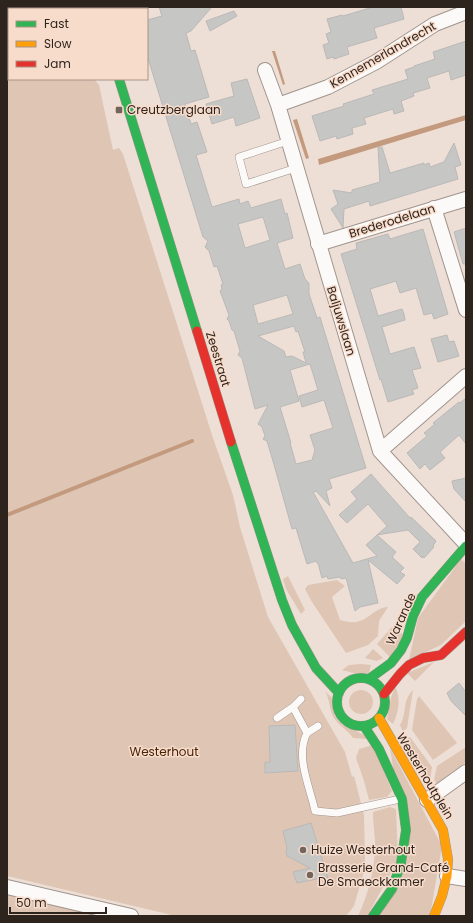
<svg xmlns="http://www.w3.org/2000/svg" width="473" height="923" font-family="Poppins,sans-serif">
<rect width="100%" height="100%" fill="#eedfd6"/>
<path fill="#dfc5b4" d="M7,7H72L73,9H9V79H94L99,85L113,150L119,148L123,154L213,438L233,495L240,527L268,617L345,752L352,777L354,776L364,815L365,860L363,875L354,906L346,916H176L7,876Z
M461,559L466,564V621L441,645L409,660L418,618Z
M288,576L305,610L301,614L286,589L283,579Z
M337,580L345,586L332,597L340,620C345,621 351,623 356,622C369,620 374,608 388,607L379,621L378,636L368,645L346,653L312,602L305,589L308,585Z
M392,627L404,635L390,657L377,644Z
M373,649L383,658L377,661L365,658Z
M434,662L415,681L407,673Z
M361,664L371,665L369,673H353L342,670L349,665Z
M395,686C401,699 399,711 393,724L387,719L391,698Z
M413,690L407,728L403,732L400,725C407,714 402,700 413,690Z
M349 702a12 12 0 1 1 24 0a12 12 0 1 1-24 0Z
M325,691L332,698C332,708 334,719 344,726C348,728 354,729 358,732C362,734 366,735 368,739L353,738C348,730 339,726 334,718C329,710 330,699 325,691Z
M419,696L457,743L433,760L412,730L417,699Z
M410,737L432,767L430,781L427,778L406,739Z
M373,745L392,791L387,797L369,800L364,781L356,758L359,749Z
M466,747V762L437,784L434,780L437,766Z
M390,748L442,846L430,916H377L407,858Z
M390,807L396,809L398,860L367,916H358C369,893 376,865 375,840C374,830 373,821 373,812Z
M7,892L106,916H7Z"/>
<path fill="#c39a7e" d="M272,51H275L285,84L283,85Z
M466,115V120L319,165L318,159Z
M297,119L309,158L306,159L293,120Z"/>
<g fill="none" stroke-linecap="round" stroke-linejoin="round">
<path stroke="#c39a7e" stroke-width="4" d="M7,515L192,441"/>
</g>
<path fill="#c6c6c4" stroke="#bab9b8" fill-rule="evenodd" d="M159,7H212L191,31L186,33L191,51L195,50L209,97L185,104L191,124L197,122L207,152L196,155L212,207L239,199L240,204L248,201L251,208L281,199L285,214L287,213L293,238L277,243L285,269L300,264L305,279L309,283V294L317,318L320,317L366,468L329,479L332,488L326,491L330,506L316,491L313,492L353,563L377,556L366,545L387,526L368,504L347,523L339,515L357,499L351,492L371,474L410,518L411,517L436,541L433,546L434,547L424,558L423,556L422,558L413,549L420,542L408,530L377,535L396,552L392,557L404,568L400,572L405,575L397,584L368,560L378,603L360,607L355,611L346,578L341,579L340,577L328,579L327,576L322,578L318,563H317L316,561L307,564L296,528L292,529L273,461L267,441L263,439L265,436L262,427L258,424L268,405L255,409L242,358L238,355L240,351L234,331L232,330L229,321L227,319L229,315L220,291L222,289L221,285L223,284L217,266L214,267L209,251L205,247L208,241L203,237L147,55V20L162,16ZM263,217L270,240L245,248L238,224ZM287,295L293,314L258,324L253,305ZM294,326L296,332L298,331L305,352H303L306,363L292,356L286,357L284,351L258,336ZM310,364L318,390L299,396L302,407L324,400L333,428L310,435L315,450L312,460L296,464L290,443H291L280,407L299,401L290,370Z
M373,7H401L404,19L374,28L377,38L347,47L349,54L334,59L333,57L327,59L323,45L329,43L326,34L331,32L327,19L342,15L343,16Z
M234,11L237,16L210,31L206,21Z
M466,41V75L451,80L449,71L427,78L430,88L413,93L414,96L401,101L404,111L394,114L393,109L364,118L366,124L352,128L353,134L337,139L336,136L320,141L312,116L344,106L343,104L374,94L372,90L408,79L405,70L414,67V66L435,59L433,52Z
M247,79L260,118L236,126L234,117L212,124L206,104L234,96L231,83Z
M454,143L461,165L455,167L458,179L370,206L369,201L344,209L343,228L331,209L338,204L333,190L352,193V190L380,182L378,147H382L390,173L424,163V165L429,163L430,167L444,162Z
M466,228V264H463L454,232Z
M423,229L448,314L434,319L432,313L424,315L416,288L400,293L396,281L370,289L378,316L402,309L404,314L405,320L382,327L390,354L414,347L421,368L412,370L418,388L412,390L414,394L388,402L381,379L380,380L341,254L357,249L356,243L388,234L390,239Z
M447,335L449,342L454,341L459,356L438,362L431,339Z
M466,398V444L459,435L440,452L445,458L430,470L425,464L420,469L407,453L427,436L424,433L435,424L433,423L459,402L460,403Z
M466,478V502L454,489L452,481Z
M459,683L466,692V716L451,701L447,693Z
M295,725L298,771L265,773V762H270L269,726Z
M311,823L328,878L326,877L297,883L293,872L310,868L287,856L286,851L287,848L283,831Z"/>
<g fill="none" stroke-linecap="round" stroke-linejoin="round">
<defs>
<path id="lane" d="M288,141L239,157L246,184L296,168
M293,707L307,733C295,757 310,787 315,811L337,813L400,799
M277,718L293,707L301,699
M307,733L318,726"/>
<path id="street" d="M127,9L132,7
M265,70L278,105L380,451L466,544
M278,105L328,87L376,62L435,24L466,12
M434,208L466,310
M318,244L466,199
M380,451L466,376
M427,800L466,772
M447,876L466,879
M7,887L131,916"/>
<path id="fast" d="M97,7L98,9
M119,79L197,331
M231,442L282,600L292,625L316,668L339,693
M337 702a24 24 0 1 1 48 0a24 24 0 1 1-48 0Z
M369,679L391,663L401,650L407,638L413,616L422,597L466,546
M364,726L379,749L402,799L406,830L401,863L392,889L373,916"/>
<path id="slow" d="M379,718L443,830L448,859L447,876L442,896L434,916"/>
<path id="jam" d="M197,331L231,442
M384,694L400,674L409,665L423,658L441,655L466,632"/>
</defs>
<use href="#lane" stroke="#a0958d" stroke-width="8"/>
<use href="#street" stroke="#a0958d" stroke-width="16"/>
<use href="#fast" stroke="#a0958d" stroke-width="10"/>
<use href="#slow" stroke="#a0958d" stroke-width="10"/>
<use href="#jam" stroke="#a0958d" stroke-width="10"/>
<use href="#lane" stroke="#fcfaf9" stroke-width="7"/>
<use href="#street" stroke="#fcfaf9" stroke-width="14"/>
<use href="#fast" stroke="#30b455" stroke-width="9"/>
<use href="#slow" stroke="#ff9f0a" stroke-width="9"/>
<use href="#jam" stroke="#e5322d" stroke-width="9"/>
</g>
<g fill="#71655e" stroke="#f8dccb" stroke-width="1.5">
<rect x="115" y="106" width="8" height="8" rx="2"/>
<circle cx="303" cy="850" r="4"/>
<circle cx="310" cy="875" r="4"/>
</g>
<g text-anchor="middle" stroke-width="3" stroke-linejoin="round" paint-order="stroke">
<g font-size="12" fill="#2e241e" stroke="#f8dccb">
<text transform="translate(383 55) rotate(-30)" y="4">Kennemerlandrecht</text>
<text transform="translate(392 221) rotate(-17)" y="4">Brederodelaan</text>
<text transform="translate(341 321) rotate(73)" y="4">Baljuwslaan</text>
<text transform="translate(218 359) rotate(73)" y="4">Zeestraat</text>
<text transform="translate(401 619) rotate(-66)" y="4">Warande</text>
<text transform="translate(425 776) rotate(59)" y="4">Westerhoutplein</text>
</g>
<g font-size="12" fill="#2e241e" stroke="#f8dccb" text-anchor="start">
<text x="127" y="114">Creutzberglaan</text>
<text x="311" y="854">Huize Westerhout</text>
<text x="318" y="872">Brasserie Grand-Café<tspan x="318" dy="14">De Smaeckkamer</tspan></text>
</g>
<g font-size="12" fill="#482407" stroke="#f8dccb">
<text x="164" y="756">Westerhout</text>
</g>
</g>
<rect width="473" height="923" fill="none" stroke="#2e241e" stroke-width="16"/>
<rect x="8" y="8" width="140" height="72" fill="#f8dccb" stroke="#a79286"/>
<rect x="16" y="21" width="20" height="6" fill="#30b455" stroke="#a79286"/>
<text x="44" y="28" font-size="12" fill="#2e241e">Fast</text>
<rect x="16" y="41" width="20" height="6" fill="#ff9f0a" stroke="#a79286"/>
<text x="44" y="48" font-size="12" fill="#2e241e">Slow</text>
<rect x="16" y="61" width="20" height="6" fill="#e5322d" stroke="#a79286"/>
<text x="44" y="68" font-size="12" fill="#2e241e">Jam</text>
<path d="M10 907v6h96v-6" fill="none" stroke="#2e241e" stroke-width="2"/>
<text x="16" y="907" font-size="12" fill="#2e241e" stroke="#f8dccb" stroke-width="3" paint-order="stroke">50 m</text>
</svg>
